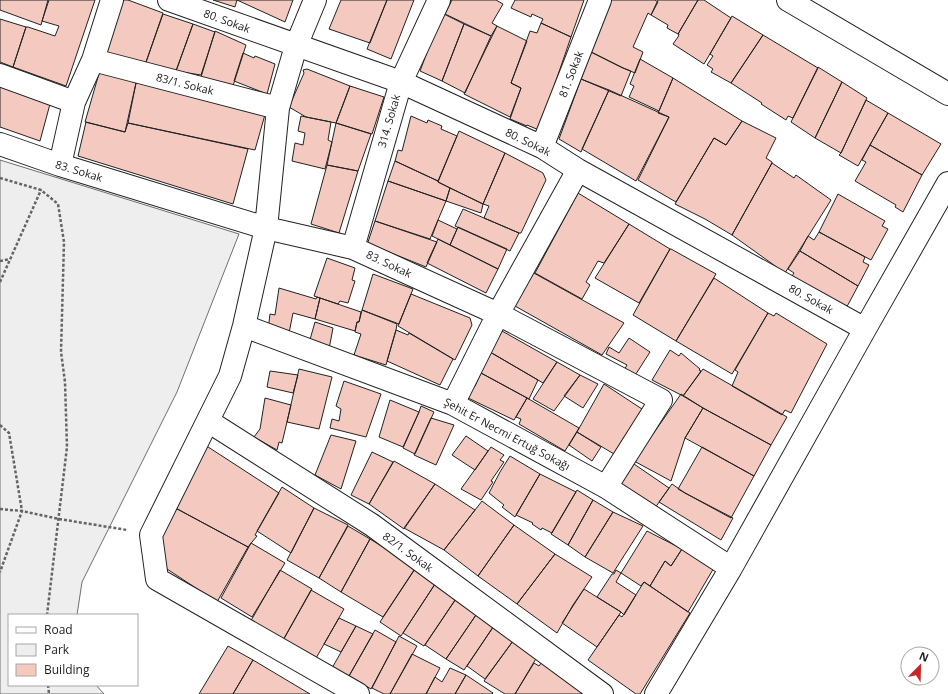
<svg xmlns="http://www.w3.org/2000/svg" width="948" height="694" font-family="'Open Sans',sans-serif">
<rect width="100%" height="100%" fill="#fff"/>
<path fill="#eee" stroke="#6f6f6f" d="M0,160L239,234L177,392L82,582L77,615H9V685H96L104,694H0Z"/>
<path fill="#f3c9c0" stroke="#222" d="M0,0H48L41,25L0,10Z
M49,0H95L66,86L13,67L26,27H28L55,36L59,26L42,21Z
M120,0H128L163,13L145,65L105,54Z
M213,0H237L235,7Z
M237,0H293L285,22Z
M341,0H387L370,43L329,29Z
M387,0H414L391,59L367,49Z
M452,0H496L503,4L492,23L497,26L491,36L445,14Z
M515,0H584L571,37L541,23L543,19L532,14L531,17L511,8Z
M606,0H655L658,2L651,15L648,13L633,47L643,52L635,73L623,68L591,52Z
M658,0H698L678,34L667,28L668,25L651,15Z
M698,0H704L731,18L704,64L673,44L678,37L679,34H678Z
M442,13L464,24L442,81L420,71Z
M163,14L193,24L176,71L145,65Z
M732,16L763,35L731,83L711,72L713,69L707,65L713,56L710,54Z
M0,19L26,27L13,67L0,62Z
M541,23L571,37L539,130L527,125V126L510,119L521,88L511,83L530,31L537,33Z
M193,24L215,32L201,75L176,71Z
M464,24L491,36L465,93L442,81Z
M497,26L527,41L511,83L521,88L510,117L464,94Z
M215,31L246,45L232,89L201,77Z
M763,35L818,68L793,118L788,116L786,120L761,104L762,103L731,83Z
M591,52L623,68L631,71L621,96L581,79Z
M243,53L254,58L255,56L275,64L267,94L234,81Z
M640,59L673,78L659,111L629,97L634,86L630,84Z
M818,67L842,82L815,138L791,122Z
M307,69L350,86L336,123L306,117L289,107L304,73L303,70Z
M100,70L136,83L125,132L85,122Z
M673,78L742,121L726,145L714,138L676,202L638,180L669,117L658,113Z
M581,79L609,90L581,152L559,139Z
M147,82L266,111L255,150L128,123L136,83Z
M842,82L867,98L841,153L815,138Z
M350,86L384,97L372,134L336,123Z
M0,87L50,104L40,141L0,127Z
M609,90L669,117L636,181L582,149Z
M866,100L888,113L858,166L839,155L841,153Z
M888,113L941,144L922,175L870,145Z
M301,116L331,122L328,140L332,142L325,169L292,161L295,143L303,145L305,133L298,131Z
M411,116L427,123L428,120L442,126L441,129L457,136L438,181L395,161L398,150L402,151Z
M742,121L776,138L766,158L772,162V163L732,235L705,219L675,204L714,138L726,145Z
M86,122L125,132L128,123L248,149L233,204L78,156Z
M336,123L371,134L358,171L327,165Z
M459,131L505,153L483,204L438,182Z
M870,145L922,175L903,212L895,207L896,205L855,181L866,162L862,160Z
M505,153L543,173L546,180L521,233H519L484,218L489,206L483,204Z
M395,161L438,181V182L450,188L446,201L388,181Z
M772,163L794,178L796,175L831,200L785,273L732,235Z
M327,165L358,171L339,233L311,224Z
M388,181L446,201L430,239L375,221Z
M450,188L483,204L481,213L446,201Z
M578,193L629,224L604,263L598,261L586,282L590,285L582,299L535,273Z
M838,194L885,221L882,226L888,229L871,260L819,232Z
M463,209L519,233L510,251L455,226Z
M438,220L457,229L450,245L432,236Z
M375,221L437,242L426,267L369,244L368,242Z
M629,224L670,249L639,303L595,278Z
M458,227L507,249L498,269L450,245Z
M819,232L865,257L863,262L869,265L858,286L800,251L808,236L814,240Z
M438,239L498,269L486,293L427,263Z
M670,249H671L716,274L676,341L633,315Z
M800,251L858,286L843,314L790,279L794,273L788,269Z
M327,258L355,268L352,280L355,281L348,303L340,301L338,304L314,296Z
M532,272L624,323L602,355L515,306Z
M373,274L413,289L399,324L362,310Z
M714,278L768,313L732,374L676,341Z
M279,288L316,299L317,297L320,298L315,319L293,313L288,338L268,330L270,314L275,315Z
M411,294L470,318L472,325L455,360L398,326Z
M320,298L361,312L359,322H357L355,331L315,319Z
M362,310L397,324L396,330L386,365L354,355L361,334L355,332L357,322H359Z
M768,313L774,316L776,313L827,344L791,413L785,410L782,415L732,386L738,372L735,370Z
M315,322L333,328L329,349L309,343Z
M396,330L408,335L409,333L453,359L440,385L387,361Z
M502,331L557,362L543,383L490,352Z
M629,338L650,352L634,377L623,372L627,365L606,354L609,347L619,353Z
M670,350L679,356L681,353L700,369L699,370L701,371L683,396L652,380Z
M490,352L538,380L529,399L481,373L482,372L479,370Z
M557,362L580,375L554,411L533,399Z
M299,369L332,377L319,429L287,422Z
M703,369L787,417L771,445L703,408L683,396Z
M270,371L298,375L293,393L267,387Z
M481,373L527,398L514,420L466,397L475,386Z
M580,375L598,384L583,408L564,396Z
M344,381L381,394L366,437L330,428L332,419L339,421L341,409L336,406Z
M604,384L645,411L627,439L624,437L614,454L577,432Z
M681,394L703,408L685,438L671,481L634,461Z
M265,398L291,405L282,443L279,442L277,450L254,437L260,429Z
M527,398L579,428L565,451L519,424L521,419L516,417Z
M390,400L419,412L403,447L379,437Z
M421,406L434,412L415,454L403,448L419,412Z
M703,408L771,445L754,476L685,438Z
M431,418L454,425L436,465L414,455Z
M577,432L601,447L592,461L569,445Z
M331,435L356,441L341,489L315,475Z
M466,436L488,451L475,470L452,455Z
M202,443L279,493L255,535L257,536L248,547L168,504Z
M491,447L504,455L500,460L504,462L491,481L493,482L481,500L461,489Z
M702,447L754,476L731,518L685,493L678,489Z
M372,452L393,462L369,504L351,495Z
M510,456L540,474L515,517L502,507L504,505L489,493L500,472Z
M394,461L435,484L404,529L369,504Z
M634,464L669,488L655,508L620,485Z
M540,474L576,492L552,533L542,528L541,530L532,524L533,523L516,515Z
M435,484L475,510L444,550L404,528Z
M672,484L685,493L733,518L721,540L659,502Z
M282,487L314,508L291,553L257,531Z
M577,490L593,500L568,545L551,534Z
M593,500L613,512L585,557L568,545Z
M482,501L514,525L478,576L444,550L475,510Z
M168,504L248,547L217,602L161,565L155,529Z
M314,508L348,525L319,578L287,560Z
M613,512L643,526L613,573L585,557Z
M514,525L555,554L517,604L478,576Z
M348,526L370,539L341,592L319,578Z
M647,531L682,549L671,566L665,561L650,586L644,582L641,586L621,573Z
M370,539L416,567L383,617L341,592Z
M251,543L285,563L252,617L221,598Z
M682,549L715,566L688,612L650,586L665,561L671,566Z
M555,554L592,577L573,605L557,633L517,604Z
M417,566L437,581L401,636L380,622Z
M280,570L312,589L281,644L249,624Z
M616,570L621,573L616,582L636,595L624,615L621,612L597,597L612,574H614Z
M437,581L458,596L424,646L403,633Z
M644,582L690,613L640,694H636L588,660L619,615L622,617Z
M584,589L621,612L597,647L562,623Z
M311,590L344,609L315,660L282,642Z
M457,597L478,612L446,659L425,645Z
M478,612L496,623L464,670L446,659Z
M339,618L356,626L341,652L324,644Z
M356,626L373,634L349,676L332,668Z
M493,627L513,641L485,679L467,666Z
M375,630L396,642L371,689L349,676Z
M399,636L417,646L390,694H384L372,688Z
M513,641L537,657L515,694H505L484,681Z
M228,646L253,660L233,694H199Z
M412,654L440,668L426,694H390Z
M253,660L310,694H233Z
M534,663L539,666L541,663L587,694H515Z
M450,668L466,675L455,694H426L435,677L442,682Z
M466,675L493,693L492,694H455Z"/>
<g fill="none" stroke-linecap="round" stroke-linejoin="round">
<defs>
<path id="minor" d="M169,0L401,82L542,147L578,170L865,329
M315,0L296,46L278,108L266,228L244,326L230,376L151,535L157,579L358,694
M788,0L948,94
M93,60L278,108
M0,75L74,102
M0,144L60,165L266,228L353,248L498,314L661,400L606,487
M542,147L600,0
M60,165L74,102L93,60L112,0
M353,248L401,82L439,0
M244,326L453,404L606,487L731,568
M453,404L498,314L578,170
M208,421L372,525L602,694
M656,694L731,568L865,329L948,183"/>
</defs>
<use href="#minor" stroke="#222" stroke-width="24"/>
<path stroke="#646464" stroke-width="2.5" stroke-dasharray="3 2" stroke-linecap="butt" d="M0,178L41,190L58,204L64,242L61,352L65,382L67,447L47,615
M0,261L10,259
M0,282L41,190
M0,425L9,433L22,511L0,572
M0,509L22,511L59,519L127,530
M48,685L49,694"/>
<use href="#minor" stroke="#fff" stroke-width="22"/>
</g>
<g text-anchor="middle" stroke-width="3" stroke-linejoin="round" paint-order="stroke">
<g font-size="11" fill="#222" stroke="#fff">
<text transform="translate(227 21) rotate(20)" y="4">80. Sokak</text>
<text transform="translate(571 74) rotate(-69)" y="4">81. Sokak</text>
<text transform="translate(185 84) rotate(14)" y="4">83/1. Sokak</text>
<text transform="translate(389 121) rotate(-74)" y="4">314. Sokak</text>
<text transform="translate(528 142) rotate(26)" y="4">80. Sokak</text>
<text transform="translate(79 171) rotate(17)" y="4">83. Sokak</text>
<text transform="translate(389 264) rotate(25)" y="4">83. Sokak</text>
<text transform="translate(811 299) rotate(29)" y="4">80. Sokak</text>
<text transform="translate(507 434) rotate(28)" y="4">Şehit Er Necmi Ertuğ Sokağı</text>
<text transform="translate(408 552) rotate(36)" y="4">82/1. Sokak</text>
</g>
</g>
<rect x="8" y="614" width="130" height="72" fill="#ffffff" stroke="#a7a7a7"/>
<rect x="16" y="627" width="20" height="6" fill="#ffffff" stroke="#a7a7a7"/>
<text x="44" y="634" font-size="12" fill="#222222">Road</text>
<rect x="16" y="644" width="20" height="12" fill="#eeeeee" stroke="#a7a7a7"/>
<text x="44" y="654" font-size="12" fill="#222222">Park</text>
<rect x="16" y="664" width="20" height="12" fill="#f3c9c0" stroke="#a7a7a7"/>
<text x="44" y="674" font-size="12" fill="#222222">Building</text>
<g transform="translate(920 666) rotate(23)"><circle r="19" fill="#ffffff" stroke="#a7a7a7"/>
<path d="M0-3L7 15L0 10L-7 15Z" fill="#c62828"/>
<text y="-6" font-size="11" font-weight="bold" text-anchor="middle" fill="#222222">N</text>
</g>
</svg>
